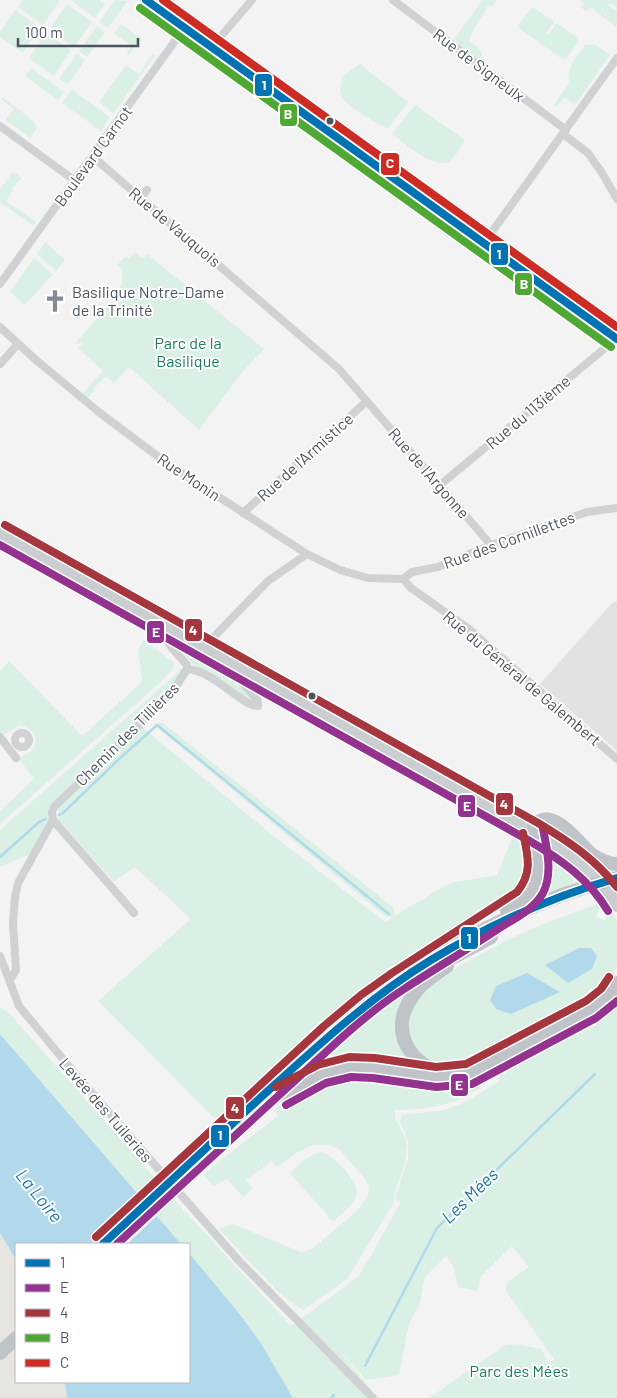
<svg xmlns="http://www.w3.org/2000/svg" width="617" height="1398" font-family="Barlow,sans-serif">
<rect width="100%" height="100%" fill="#f3f3f3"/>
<path fill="#e1e2e3" d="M617,602V751L540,684L612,603Z"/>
<path fill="#daf0e5" d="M23,0H60L43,25L18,7Z
M71,0H99L105,4L95,18Z
M115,0L127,1L108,28L99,22Z
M482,0H497L492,7L489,5L472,32L469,41L481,50L483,62L454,40Z
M580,0H617V7L611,3L608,6L617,11V27L590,7L587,11L581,8L584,3Z
M67,4L92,22L74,47L49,30Z
M532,7L555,22L546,33L549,35L556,23L577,37L578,42L567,58L562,59L520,29L519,24Z
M15,10L40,28L23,53L0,37V32Z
M121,24L141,38L129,55L126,54L132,46L114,34Z
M97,26L105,32L87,57L79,51Z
M46,33L71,50L54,76L29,58Z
M594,44L610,55L575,105L564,97L557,107L554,105L569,83C566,66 576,58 585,45Z
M77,54L85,60L67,85L59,79Z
M153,54L155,55L114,113L99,102L126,65L139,74Z
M360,64L408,102L388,129C376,122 349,109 342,97C339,91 341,84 342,77Z
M31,68L64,92L58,100L25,76Z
M72,90L110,117L101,131L62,103Z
M2,97L35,122L37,128L30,138L6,120L14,109L1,99Z
M415,105L465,140C461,146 457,155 451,160C437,173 405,143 392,134Z
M13,172L22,178L12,188L13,190L6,201L36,222L33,226L0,202V189Z
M45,242L65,260L56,271L37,254Z
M135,252L143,258L147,254L264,349L243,371L199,430L129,367L114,383L106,376L94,388L95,390L88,398L83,393L103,371L78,348L82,343L75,344L107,306L123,301L115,294L122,284V270L117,265L126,256L129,259Z
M34,258L53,274L25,305L10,292Z
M144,640L174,663L173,669L163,680L0,824V811L34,779L19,759C22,756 29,753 32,750C41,739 32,728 21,725L16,727L2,736L0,733V671L9,661L82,736L142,682L138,650Z
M175,640L231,672L256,700L253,702L235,689L194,665L172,643Z
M185,666L173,687L91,769L49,806V822L30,854L0,867V830Z
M154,723H163L394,908V916L450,883L497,875L515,831C536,848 536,870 522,891C514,904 488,915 475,922C445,939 415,955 387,974C371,985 358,999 343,1011C301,1047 261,1086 221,1125L98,1001L191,919L135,867L114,882L58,819V807L142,727L271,834L385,922L393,917H386L159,729Z
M538,843L551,850L585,876L577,875L573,880L574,883L527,902Z
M607,901L617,921V966L615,972L606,987L589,1003L551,1022L479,1062L461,1069L439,1068L426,1062L411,1045L406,1019L410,1004L436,979L507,940L541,925L600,903L599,910L596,917L605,920C610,913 610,908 607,901Z
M406,993L397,1016L424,1071L386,1065L307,1076L362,1027Z
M617,1003V1398H429L505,1345L515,1344L541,1349L549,1362L554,1360L506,1290L507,1282L529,1267L512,1246L480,1277L478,1291L458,1287L454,1267L446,1256L425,1277L419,1306L409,1324L399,1375L366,1380L336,1347L378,1398H293L262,1345L189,1253V1244H181L0,1034V1007L10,1014L178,1204L291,1326L359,1276L401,1202L395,1199L408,1159V1140L400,1122L402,1115L445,1110L468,1101L499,1081L498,1077L533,1051Z
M529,1048L496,1075L494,1073L477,1082L481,1088C453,1105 428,1110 395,1110V1118L406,1139L407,1146L405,1164L396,1189L393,1204L347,1279L303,1310L280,1294L219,1229L233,1224L301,1252L312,1249L359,1209L368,1195L369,1188L366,1180L339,1149L329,1145H313L298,1152L277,1167L271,1161L246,1180L253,1189L243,1197L227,1179L213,1186L203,1174L278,1116L274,1110L301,1087L353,1069L440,1082Z
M322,1152C334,1156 363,1184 356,1197C352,1206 341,1214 334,1221L329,1219L325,1212L290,1174C300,1163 307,1155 322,1152Z"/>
<path fill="#e6e5e0" d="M0,1233L16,1260V1382H65L67,1398H0V1307L3,1308L0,1306Z"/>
<path fill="#b1d8eb" d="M579,948H591L597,956L592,969L568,983L545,965Z
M527,973L560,992L511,1014L496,1009L490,1000L496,986Z
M0,1034L181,1244H16V1260L0,1233Z
M189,1253L241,1316L262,1345L293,1398H67L65,1382H189Z"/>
<path fill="#f3f3f3" d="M143,1195L159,1214L127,1244H91Z"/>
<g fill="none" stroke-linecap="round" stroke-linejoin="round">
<path stroke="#b1d8eb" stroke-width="2.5" d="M59,815L63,813L118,760L157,725L389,914
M0,857L39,822L46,819
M365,1366L437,1228L595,1074
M331,1398L334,1395"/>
<path stroke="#cfd1d3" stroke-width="8" d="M393,0L566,130
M211,48L252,0
M0,126L74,180
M563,134L588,153L602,173L617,199
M92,156L339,369L491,545
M141,198L147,190
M484,243L617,58
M0,284L185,27
M0,327L36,360L100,413L168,464L307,554L340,570L368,578L403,579
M0,364L18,344
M440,485L616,339
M243,513L367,401
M403,579L411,588L469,629L617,759
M403,579L412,572L438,567L491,545L587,512L617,508
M157,623L171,647L187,665V669
M203,648L268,581L307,554
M187,669C213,670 243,707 258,706V701L238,678L230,663
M15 740a7 7 0 1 1 14 0a7 7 0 1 1-14 0Z
M0,737L16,758
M53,820L134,913
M0,956L19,1006L77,1076L239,1261L373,1398
M10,980L16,970L13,923L15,897L18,883L53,820L52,812L54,807L157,708L175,688L187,669"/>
<path stroke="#cbced0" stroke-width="12" d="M146,0L617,339
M0,534L533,831C565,851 599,871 617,906"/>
<path stroke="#c0c3c8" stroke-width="14" d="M507,911C547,889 539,870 533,831C535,828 537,823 540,821C555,811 581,845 591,854C598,859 609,864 617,864
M435,967L491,937
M443,1073C408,1063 389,1030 412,997C420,984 434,975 447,966
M282,1095L322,1074L350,1067L374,1068L436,1077L469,1074L591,1009L608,996L617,983
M248,1121L288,1085
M103,1244L331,1033C413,964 511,905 617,878
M0,1353L16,1338"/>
<defs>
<path id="bus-1" d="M146,0L617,339
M103,1244C155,1196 207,1148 258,1100C313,1050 367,999 431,960C490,924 551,897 617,878"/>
<path id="bus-2" d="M0,545L528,840C560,859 589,879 608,911
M286,1105L326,1083L351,1077L373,1078L436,1087L472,1084L596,1018L617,1001
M117,1244L338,1041C359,1022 381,1004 404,989C436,968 470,948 501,927C516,918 534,909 543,893C553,874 547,849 543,829"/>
<path id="bus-3" d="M5,525L538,823C568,841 595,859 617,887
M276,1087L318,1065L349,1057L375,1058L436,1067L466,1064L586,1001L601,989L609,977
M96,1237L324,1026L361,995L392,973L517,892C533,873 528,856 523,833"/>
<path id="bus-4" d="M140,8L611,347"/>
<path id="bus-5" d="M163,0L617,327"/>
</defs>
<use href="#bus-1" stroke="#fff" stroke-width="11"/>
<use href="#bus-2" stroke="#fff" stroke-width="11"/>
<use href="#bus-3" stroke="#fff" stroke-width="11"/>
<use href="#bus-4" stroke="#fff" stroke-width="11"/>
<use href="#bus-5" stroke="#fff" stroke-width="11"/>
<use href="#bus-1" stroke="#0173b2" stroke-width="8"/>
<use href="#bus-2" stroke="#93338f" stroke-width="8"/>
<use href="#bus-3" stroke="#a5363d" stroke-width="8"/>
<use href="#bus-4" stroke="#4fa833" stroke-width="8"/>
<use href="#bus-5" stroke="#cc2c24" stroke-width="8"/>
</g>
<defs>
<symbol id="church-bare" viewBox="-9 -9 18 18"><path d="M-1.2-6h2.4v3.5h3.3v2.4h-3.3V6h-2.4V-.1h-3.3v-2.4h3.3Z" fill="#868b93" stroke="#fff" stroke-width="2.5" paint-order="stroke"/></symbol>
</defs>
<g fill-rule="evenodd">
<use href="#church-bare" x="39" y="285" width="32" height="32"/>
</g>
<g fill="#4b535f" stroke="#fff" stroke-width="2">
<circle cx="330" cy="121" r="4.5"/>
<circle cx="312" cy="696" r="4.5"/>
</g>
<g text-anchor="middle" stroke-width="4" stroke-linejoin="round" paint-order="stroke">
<g font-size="16" fill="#4b535f" stroke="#fff">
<text transform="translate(479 65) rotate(37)" y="6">Rue de Signeulx</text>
<text transform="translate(93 156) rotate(-54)" y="6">Boulevard Carnot</text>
<text transform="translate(175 227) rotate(40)" y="6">Rue de Vauquois</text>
<text transform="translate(528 412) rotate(-40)" y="6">Rue du 113ième</text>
<text transform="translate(305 457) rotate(-42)" y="6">Rue de l'Armistice</text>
<text transform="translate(429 473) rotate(49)" y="6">Rue de l'Argonne</text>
<text transform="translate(189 477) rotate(34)" y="6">Rue Monin</text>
<text transform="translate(509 540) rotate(-20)" y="6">Rue des Cornillettes</text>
<text transform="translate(522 678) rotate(40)" y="6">Rue du Général de Galembert</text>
<text transform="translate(127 734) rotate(-45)" y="6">Chemin des Tillières</text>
<text transform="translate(106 1110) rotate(49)" y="6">Levée des Tuileries</text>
</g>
<g font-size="16" fill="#4b535f" stroke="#fff" text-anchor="start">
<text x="72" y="298">Basilique Notre-Dame<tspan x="72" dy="18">de la Trinité</tspan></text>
</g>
<g font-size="16" fill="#1e7d59" stroke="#fff">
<text x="188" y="349">Parc de la<tspan x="188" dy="18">Basilique</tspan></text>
<text x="519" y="1377">Parc des Mées</text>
</g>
<g font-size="18" font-style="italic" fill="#1677a6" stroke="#fff">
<text transform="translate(39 1196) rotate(51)" y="6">La Loire</text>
<text transform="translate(470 1196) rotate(-44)" y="6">Les Mées</text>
</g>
</g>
<g stroke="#fff" stroke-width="2">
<rect x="254" y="73" width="19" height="24" rx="5" fill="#0173b2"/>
<rect x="279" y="103" width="19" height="24" rx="5" fill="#4fa833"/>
<rect x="380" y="152" width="20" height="24" rx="5" fill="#cc2c24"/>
<rect x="490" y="242" width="19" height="24" rx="5" fill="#0173b2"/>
<rect x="514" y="272" width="19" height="24" rx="5" fill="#4fa833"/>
<rect x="184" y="618" width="19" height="24" rx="5" fill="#a5363d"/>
<rect x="146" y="620" width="19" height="24" rx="5" fill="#93338f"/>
<rect x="495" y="792" width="19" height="24" rx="5" fill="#a5363d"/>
<rect x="457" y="794" width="19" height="24" rx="5" fill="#93338f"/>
<rect x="460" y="926" width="19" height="24" rx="5" fill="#0173b2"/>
<rect x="450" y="1073" width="19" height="24" rx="5" fill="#93338f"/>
<rect x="225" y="1096" width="20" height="24" rx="5" fill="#a5363d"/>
<rect x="210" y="1124" width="20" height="24" rx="5" fill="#0173b2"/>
</g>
<g font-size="14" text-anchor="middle" font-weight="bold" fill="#fff">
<text x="264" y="90">1</text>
<text x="288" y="119">B</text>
<text x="390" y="168">C</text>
<text x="499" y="259">1</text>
<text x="524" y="289">B</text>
<text x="193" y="635">4</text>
<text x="156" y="637">E</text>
<text x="504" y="809">4</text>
<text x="467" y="811">E</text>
<text x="469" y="943">1</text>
<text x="459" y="1090">E</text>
<text x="235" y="1113">4</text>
<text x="220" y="1140">1</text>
</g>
<rect x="15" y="1243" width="175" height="140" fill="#ffffff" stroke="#b7babf"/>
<rect x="25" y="1259" width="25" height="8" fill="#0173b2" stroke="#b7babf"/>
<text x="60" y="1268" font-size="15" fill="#4b535f">1</text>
<rect x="25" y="1284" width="25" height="8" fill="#93338f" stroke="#b7babf"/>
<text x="60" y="1293" font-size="15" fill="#4b535f">E</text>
<rect x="25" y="1309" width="25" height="8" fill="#a5363d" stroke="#b7babf"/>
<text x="60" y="1318" font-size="15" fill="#4b535f">4</text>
<rect x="25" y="1334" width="25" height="8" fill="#4fa833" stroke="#b7babf"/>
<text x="60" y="1343" font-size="15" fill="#4b535f">B</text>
<rect x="25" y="1359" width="25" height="8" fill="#cc2c24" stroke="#b7babf"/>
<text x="60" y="1368" font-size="15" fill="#4b535f">C</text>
<path d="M18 38v8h120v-8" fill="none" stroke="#4b535f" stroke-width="2.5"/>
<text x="25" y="38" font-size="15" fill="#4b535f" stroke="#ffffff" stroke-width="4" paint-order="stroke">100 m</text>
</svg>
